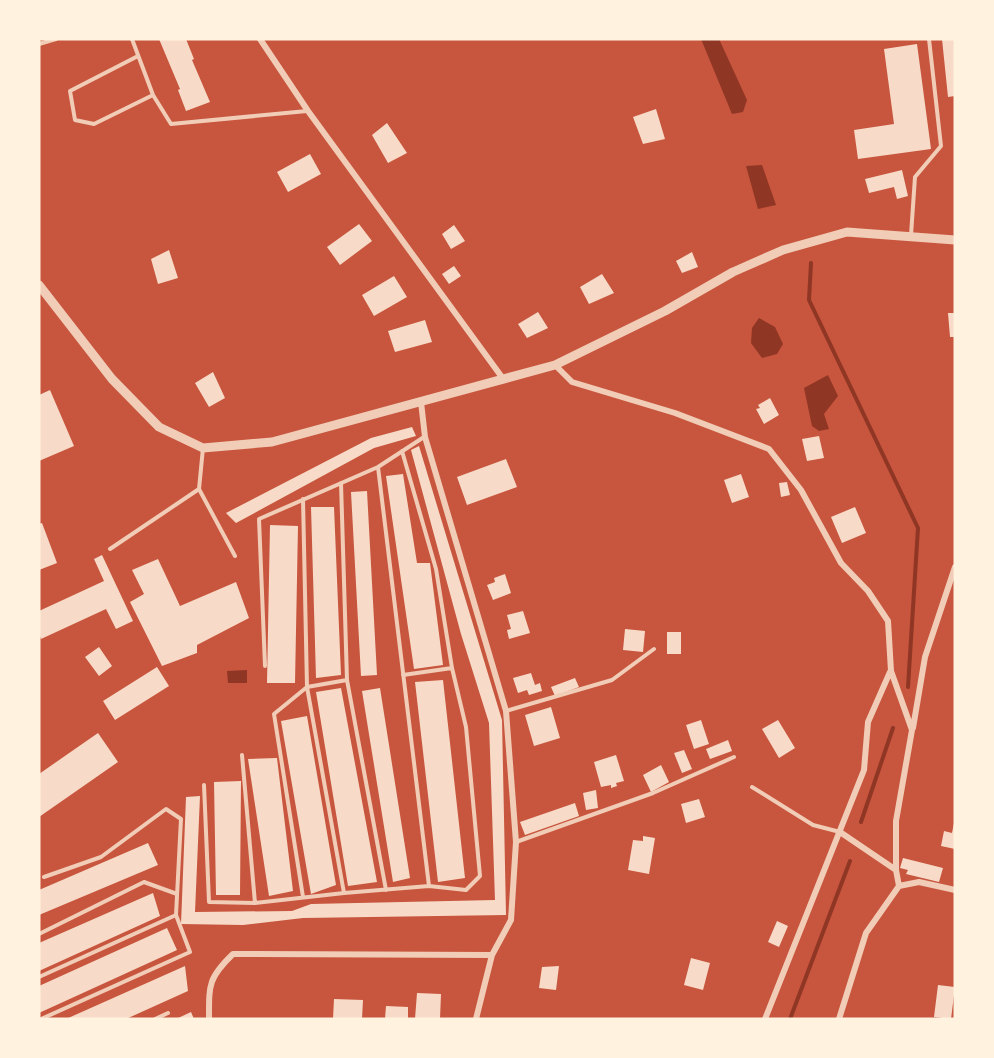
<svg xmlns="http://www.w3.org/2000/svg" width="994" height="1058" font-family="'DM Sans',sans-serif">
<rect width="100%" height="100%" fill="#c8553d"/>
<path fill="#8f3625" d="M701,39H719L747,100L743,112L732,114Z
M762,165L776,205L758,209L746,166Z
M759,318L775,327L783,344L777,354L762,358L751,343L752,328Z
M828,375L838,396L824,414L829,429L819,431L812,426L804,388Z
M247,670V683H228L227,671Z"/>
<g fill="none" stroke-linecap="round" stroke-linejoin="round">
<path stroke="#8f3625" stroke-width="4" d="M811,263L809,300L918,528L908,687
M861,822L893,728
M790,1019L850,861"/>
</g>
<path fill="#f7dbc8" d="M159,39H186L194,59L192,60L210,102L186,111L178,90L180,89Z
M942,39H955V96L948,97Z
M917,44L931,149L858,159L854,130L894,124L884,49Z
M656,109L665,139L643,144L633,117Z
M387,123L407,153L388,163L372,135Z
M310,154L321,174L288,192L277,172Z
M902,170L908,196L897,199L894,187L869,193L865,179Z
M359,224L372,241L340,265L327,247Z
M454,225L465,241L451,249L442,234Z
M169,250L178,278L158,284L151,259Z
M692,252L698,267L682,273L676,261Z
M454,266L461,276L449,284L442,274Z
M602,274L614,293L589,304L580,287Z
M394,276L407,297L374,316L362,295Z
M538,312L548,328L527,338L518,324Z
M948,313H955V337H950Z
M425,320L432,342L395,352L388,331Z
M213,372L225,398L209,407L195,383Z
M50,390L74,446L39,461V395Z
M770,398L779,415L764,424L756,409L760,408L758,405Z
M412,427L416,436L374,448L236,523L226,513L371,438Z
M819,436L824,458L807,461L802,439Z
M419,446L502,720L506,915L303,918L243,925L181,924L186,797L200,796L195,912L292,911L311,904L495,900L489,723L461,634L411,450Z
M506,459L517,487L467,505L457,477Z
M403,474L417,563H430L443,665L414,669L386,476Z
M741,474L749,497L732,503L724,480Z
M787,482L790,495L781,497L779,483Z
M367,491L377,675L361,676L351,492Z
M311,507H334L341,675L316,678Z
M855,507L866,533L842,543L831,517Z
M42,523L57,563L39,570V524Z
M270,525L298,526L295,683H267Z
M102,555L133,621L116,629L106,609L41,639L39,634V611L104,581L94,559Z
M158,559L180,606L236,582L249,618L197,645V653L162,666L130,602L144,594L132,570Z
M505,574L511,593L493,600L487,585L495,582L494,578Z
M523,611L530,633L509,639L507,630L511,629L507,615Z
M625,629L645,631L643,652L623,650Z
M667,632H681V654H667Z
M99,647L112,666L99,676L85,657Z
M157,667L169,686L115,720L103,701Z
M531,673L535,685L540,683L542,691L529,695L527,690L518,693L513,678Z
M575,678L579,687L555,696L551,687Z
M443,680L465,878L438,882L415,682Z
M341,688L377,882L348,886L316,692Z
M380,688L410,878L393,882L362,691Z
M551,707L560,738L534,746L525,715Z
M307,716L336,885L311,894L281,721Z
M701,720L709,744L694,749L686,725Z
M778,720L795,748L779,758L762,729Z
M98,733L118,762L39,817V774Z
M728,740L732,751L710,759L706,749Z
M684,750L692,769L682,773L674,753Z
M616,755L624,781L616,783L617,786L611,788V785L601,787L594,762Z
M277,758L293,891L269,896L248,759Z
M661,765L669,782L651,792L643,775Z
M241,781L240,895H216L214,782Z
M596,790L598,808L586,810L583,793Z
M699,799L705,817L686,823L681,804Z
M575,803L579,816L525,835L520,822Z
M954,823L955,849L941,846L944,831L952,833Z
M643,836L655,838L649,874L628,870L633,840L643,841Z
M148,843L158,865L39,915V890Z
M903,858L943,868L939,882L906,874L908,870L900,868Z
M153,893L160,916L39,971V943Z
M777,921L788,926L779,947L768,942Z
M167,928L177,950L39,1013V986Z
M691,958L710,963L703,990L684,985Z
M185,966L188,991L126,1019H66Z
M559,966L556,990L539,988L542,967Z
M938,985L955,987L951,1019L934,1017Z
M417,993L441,994L440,1019H415Z
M334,999L363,1000L362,1019H333Z
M386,1006L408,1007V1019H385Z
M191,1012L194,1019H176Z"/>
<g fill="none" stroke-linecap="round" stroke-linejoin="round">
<path stroke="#f1ccb7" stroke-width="4" d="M132,39L153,95L171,124L307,111
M39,44L56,39
M138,56L70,91L75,120L94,124L153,95
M911,235L915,177L941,146L929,39
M378,467L429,886
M341,483L347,680L386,890
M199,489L235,556
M303,499L307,687L344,893
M110,549L199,489L203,448
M265,666L259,519L378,467L424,437
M403,675L452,668
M506,711L612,680L654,649
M242,755L255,903
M204,785L209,902L255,903L344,893L429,886L466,890L480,876L466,727L452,668L436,569L402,451
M752,787L813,825L840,832
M516,842L653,793L734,757
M303,897L274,714L307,687L347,680
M39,934L144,882L177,894
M39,977L176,915
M41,1019L190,952L176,915L181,819L166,809L101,857L44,877
M155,1019L168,1013"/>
<path stroke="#f1ccb7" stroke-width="6" d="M260,39L308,111L504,380
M555,365L572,382L675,413L769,449L801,490L841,563L868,591L888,621L891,671L912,730L896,821V870L899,886
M421,402L425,437L506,711L516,842L511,920L492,955L476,1019
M913,728L925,657L955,567
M840,832L896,870
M209,1019C209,985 208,978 233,954L492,955
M765,1019L864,770L868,722L890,672
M839,1019L866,933L899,886L919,882L955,890"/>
<path stroke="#f1ccb7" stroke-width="9" d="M39,285L112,379L159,427L203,448L272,442L555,365L665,311L733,272L783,250L847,232L955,240"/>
</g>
<rect width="994" height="1058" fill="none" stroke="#fff3e0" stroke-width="81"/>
</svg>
